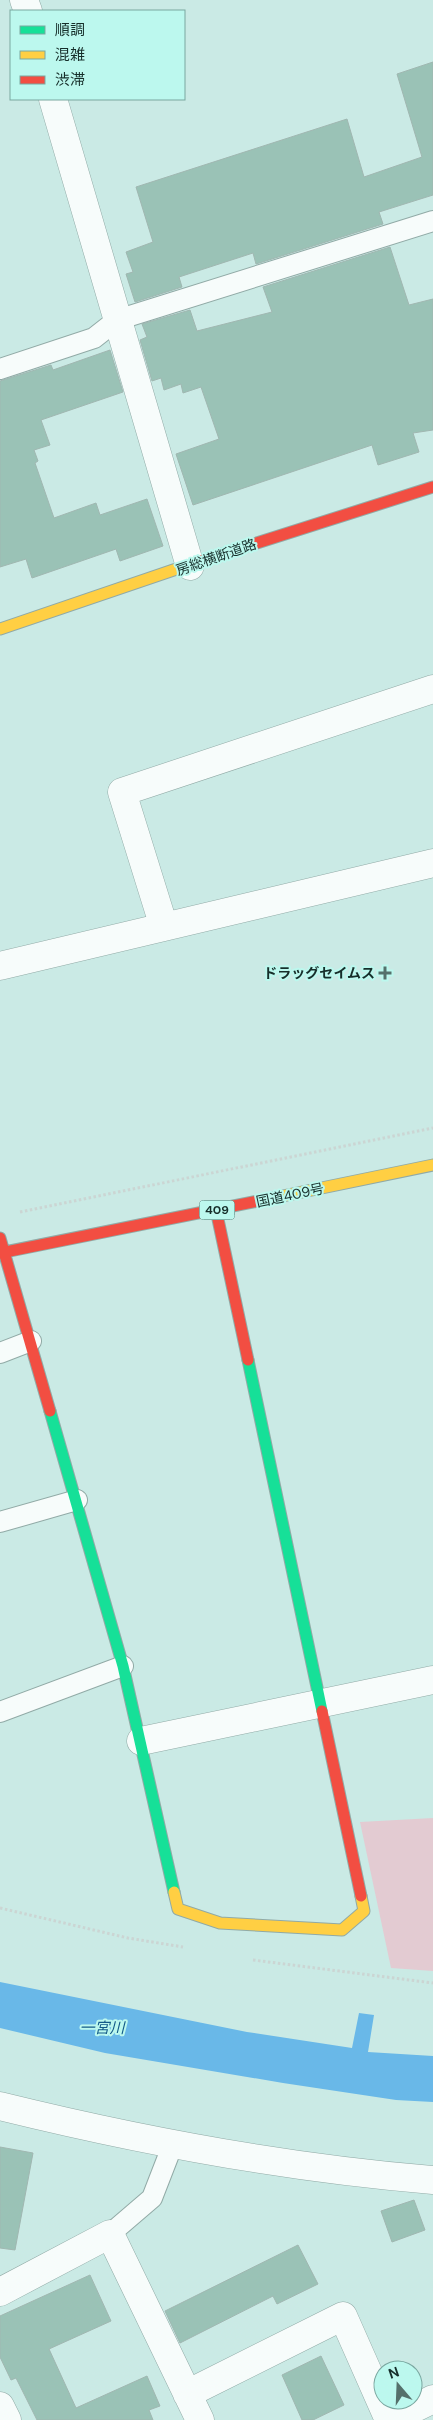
<svg xmlns="http://www.w3.org/2000/svg" width="433" height="2420" font-family="'DM Sans','Noto Sans JP',sans-serif">
<rect width="100%" height="100%" fill="#caeae5"/>
<path fill="#e3cbd2" d="M433,1818V1971L391,1968L360,1822Z"/>
<path fill="#69b8e8" d="M0,1982L247,2032L352,2048L359,2013L374,2015L368,2052L433,2056V2102L396,2100L283,2083L105,2053L0,2028Z"/>
<path fill="#9ac2b6" stroke="#a0b7b1" d="M433,62V195L379,212L383,224L256,264L253,253L179,277L182,287L135,302L126,274L133,272L126,252L153,242L136,187L347,119L364,177L422,157L397,74Z
M390,247L409,305L433,299V430L413,433L419,452L378,465L372,445L193,505L176,454L219,439L201,387L183,393L181,384L164,390L161,378L152,381L140,340L147,337L142,324L190,310L197,331L272,312L263,287Z
M110,350L123,392L41,420L50,445L34,450L38,461L35,463L54,518L96,503L100,515L147,499L163,546L120,561L116,549L32,578L26,559L0,567V381L51,365L53,370Z
M0,2147L33,2153L15,2250L0,2248Z
M414,2200L425,2230L392,2242L381,2211Z
M298,2245L318,2284L277,2304L273,2296L180,2343L165,2311Z
M90,2275L111,2321L49,2349L76,2408L147,2376L160,2406L149,2410L153,2420H37L16,2378L11,2380L0,2357V2316Z
M321,2356L344,2405L313,2420H302L282,2375Z"/>
<g fill="none" stroke-linecap="round" stroke-linejoin="round">
<defs>
<path id="lane" d="M0,369L94,338L117,320L433,221
M0,1353L31,1341
M0,1522L77,1500
M0,1712L123,1666
M110,2234L152,2198L173,2144"/>
<path id="street" d="M24,0L28,11
M53,99L190,566
M164,927L122,792L433,689
M0,966L433,863
M141,1741L433,1680
M0,2106C142,2141 287,2168 433,2180
M0,2292L110,2234L200,2420
M187,2394L343,2316L389,2420
M0,2406L7,2420
M391,2420L433,2399"/>
<path id="fast" d="M248,1360L322,1711
M50,1411L123,1666L174,1892"/>
<path id="slow" d="M0,629L197,562
M273,1198L433,1165
M174,1892L178,1909L220,1923L342,1930L364,1911L361,1896"/>
<path id="jam" d="M197,562L433,487
M216,1210L248,1360
M0,1238L50,1411
M0,1253L273,1198
M322,1711L361,1896"/>
</defs>
<use href="#lane" stroke="#91aaa6" stroke-width="22"/>
<use href="#street" stroke="#91aaa6" stroke-width="29"/>
<use href="#fast" stroke="#91aaa6" stroke-width="13"/>
<use href="#slow" stroke="#91aaa6" stroke-width="13"/>
<use href="#jam" stroke="#91aaa6" stroke-width="13"/>
<path stroke="#cbd5d3" stroke-width="3" stroke-dasharray="2.5 2.5" stroke-linecap="butt" d="M20,1212L433,1128
M0,1908L128,1938L183,1947
M253,1960L433,1983"/>
<use href="#lane" stroke="#f7fcfb" stroke-width="20"/>
<use href="#street" stroke="#f7fcfb" stroke-width="28"/>
<use href="#fast" stroke="#16e098" stroke-width="11"/>
<use href="#slow" stroke="#ffcf43" stroke-width="11"/>
<use href="#jam" stroke="#f24e42" stroke-width="11"/>
</g>
<path fill="#55706b" stroke="#bcf8ee" stroke-width="2" d="M382.5 965.5h5v5h5v5h-5v5h-5v-5h-5v-5h5z"/>
<g text-anchor="middle" stroke-width="4" stroke-linejoin="round" paint-order="stroke">
<rect fill="#bcf8ee" stroke="#486b65" stroke-width="1" x="199.5" y="1200.5" width="35" height="19" rx="4"/>
<g font-size="12" font-weight="bold" fill="#162e2a">
<text x="217" y="1214">409</text>
</g>
<g font-size="14" fill="#162e2a" stroke="#bcf8ee">
<text transform="translate(216 557) rotate(-19)" y="5">房総横断道路</text>
<text transform="translate(290 1195) rotate(-12)" y="5">国道409号</text>
</g>
<g font-size="14" font-weight="bold" fill="#162e2a" stroke="#bcf8ee" text-anchor="end">
<text x="375" y="978">ドラッグセイムス</text>
</g>
<g font-size="15" font-style="italic" fill="#125a89" stroke="#bcf8ee">
<text x="102" y="2033">一宮川</text>
</g>
</g>
<rect x="10" y="10" width="175" height="90" fill="#bcf8ee" stroke="#7aa7a0"/>
<rect x="20" y="26" width="25" height="8" fill="#16e098" stroke="#7aa7a0"/>
<text x="55" y="35" font-size="15" fill="#162e2a">順調</text>
<rect x="20" y="51" width="25" height="8" fill="#ffcf43" stroke="#7aa7a0"/>
<text x="55" y="60" font-size="15" fill="#162e2a">混雑</text>
<rect x="20" y="76" width="25" height="8" fill="#f24e42" stroke="#7aa7a0"/>
<text x="55" y="85" font-size="15" fill="#162e2a">渋滞</text>
<g transform="translate(398 2385) rotate(341)"><circle r="24" fill="#bcf8ee" stroke="#7aa7a0"/>
<path d="M0-4L9 19L0 12L-9 19Z" fill="#55706b"/>
<text y="-8" font-size="14" font-weight="bold" text-anchor="middle" fill="#162e2a">N</text>
</g>
</svg>
